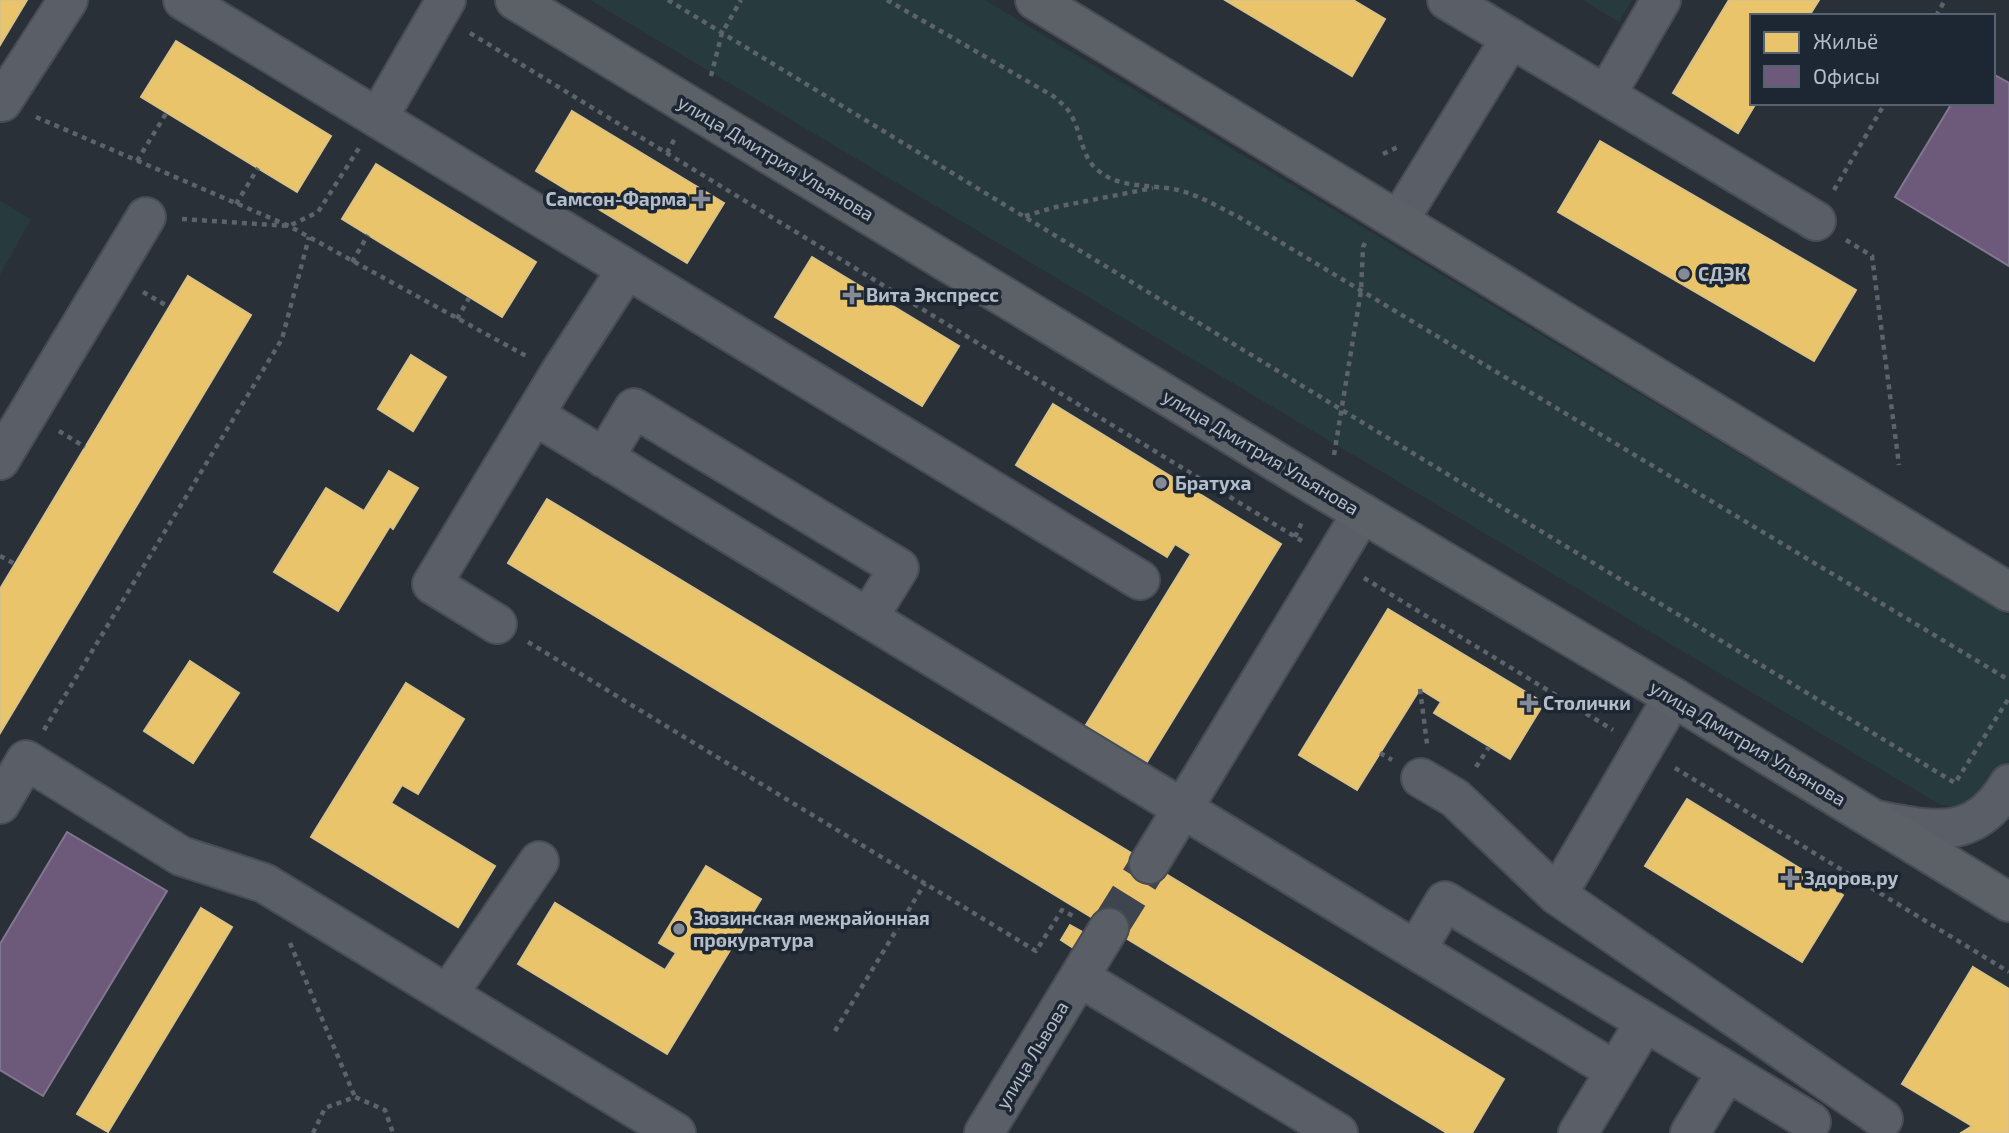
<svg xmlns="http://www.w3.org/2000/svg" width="2009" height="1133" font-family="'Exo 2',sans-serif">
<rect width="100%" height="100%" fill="#2a3038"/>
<path fill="#273a3e" d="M590,0H985L2009,616V764L1981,804L1962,809L1939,804Z
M1583,0H1632L1619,22Z
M0,201L31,219L0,275Z"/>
<path fill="#e9c46a" stroke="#d9c286" stroke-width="2" d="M0,0H27L0,45Z
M1225,0H1353L1385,19L1352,76Z
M1729,0H1819L1809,16H1752V103H1756L1738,133L1673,93Z
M176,41L331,136L297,192L141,97Z
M572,111L724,203L687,263L536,171Z
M1600,141L1856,290L1814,361L1558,212Z
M376,164L536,262L502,317L342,219Z
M812,257L959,346L922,406L775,317Z
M188,276L251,315L0,733V589Z
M411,355L446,377L413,431L378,409Z
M1053,404L1281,544L1147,762L1086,725L1191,554L1175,544L1167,557L1016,465Z
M389,471L418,488L393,529L390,526L338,611L274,572L326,488L364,511Z
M547,499L1504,1079L1472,1133H1447L508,563Z
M1388,609L1544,703L1510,759L1434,713L1441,702L1420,689L1357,790L1299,755Z
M190,661L239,693L193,763L144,731Z
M406,683L464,719L418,794L402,785L391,803L495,866L458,927L311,837Z
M1687,799L1843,895L1802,962L1645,866Z
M706,866L761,899L667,1054L518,964L555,903L665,970L676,953L659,943Z
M201,908L232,927L108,1132L77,1114Z
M1070,925L1084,933L1075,949L1061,940Z
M1973,967L2009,989V1133H1961L1972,1126L1902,1084Z"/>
<path fill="#6d597a" stroke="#827792" stroke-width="2" d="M1993,74L2009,83V266L1895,197L1952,103H1993Z
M67,832L167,891L43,1096L0,1070V944Z"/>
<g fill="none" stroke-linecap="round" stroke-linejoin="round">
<path stroke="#3f454e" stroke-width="38" stroke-dasharray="38 19" stroke-linecap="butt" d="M1109,928L1149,864"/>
<defs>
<path id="minor" d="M183,0L1140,580
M1447,0L1816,221
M1606,95L1661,0
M2,102L68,0
M378,118L446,0
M1399,220L1511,38
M534,415L1615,1071
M604,458L634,408L899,568L868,618
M0,460L146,217
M497,624L432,584L559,374L627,269
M1421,778L1455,798L1557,895L1883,1119
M0,804L26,760L181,856L264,883L676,1133
M1876,820C1934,831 1974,842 2009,784
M1149,864L1362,513
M1557,895L1673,697
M1416,950L1445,901L1811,1122
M1079,977L1338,1133
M448,994L539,861
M984,1133L1109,928
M1578,1133L1645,1022
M1690,1133L1727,1072"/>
<path id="major" d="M515,0L1318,487L1673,697L2009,902
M1035,0L2009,592"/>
</defs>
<use href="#minor" stroke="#484c53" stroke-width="42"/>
<use href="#major" stroke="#484c55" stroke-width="42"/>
<path stroke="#5d636a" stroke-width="4.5" stroke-dasharray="5 5" stroke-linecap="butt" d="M668,0L1955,783L2009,698
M887,0L1053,96C1060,102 1067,107 1071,115C1082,133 1081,159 1100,172C1122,189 1152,184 1178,190C1201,196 1221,208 1242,219L2009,680
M1936,16L1945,0
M470,33L1302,541
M711,76L722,33L741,0
M36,117L289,226L528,357
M667,153L675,138
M1383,154L1398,147
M137,161L167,112
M1834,190L1885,103
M236,204L258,168
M1025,216L1056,207L1153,188
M182,219L289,226L318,212L359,148
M1846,240L1872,256L1899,465
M352,262L368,235
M143,292L169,307
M457,319L469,298
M59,431L85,447
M1334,455L1361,291L1363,247L1365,243
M1295,537L1303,520
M0,556L15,564
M1364,578L1613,730
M528,642L1036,951L1062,910L1073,916
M1420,689L1427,744
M44,730L282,339L309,237
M1380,753L1392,760
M1476,767L1489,747
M1675,768L2009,972
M290,943L355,1097
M835,1031L925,883
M313,1133L325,1108L355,1097L385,1110L393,1133"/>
<use href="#minor" stroke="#5a5e66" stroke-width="38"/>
<use href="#major" stroke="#5c6168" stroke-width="38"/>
</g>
<g fill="#848b96" stroke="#1d2633" stroke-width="2.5">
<path d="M697.5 188.5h7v7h7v7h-7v7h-7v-7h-7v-7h7z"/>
<circle cx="1684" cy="274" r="7"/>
<path d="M848.5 284.5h7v7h7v7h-7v7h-7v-7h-7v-7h7z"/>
<circle cx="1161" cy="483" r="7"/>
<path d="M1525.5 692.5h7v7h7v7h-7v7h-7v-7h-7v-7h7z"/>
<path d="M1786.5 867.5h7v7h7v7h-7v7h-7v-7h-7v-7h7z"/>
<circle cx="679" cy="929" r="7"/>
</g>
<g text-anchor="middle" stroke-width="7" stroke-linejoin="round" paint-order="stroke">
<g font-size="19" fill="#b4bcc9" stroke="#1d2633">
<text transform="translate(776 158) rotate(31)" y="7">улица Дмитрия Ульянова</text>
<text transform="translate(1261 452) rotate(31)" y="7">улица Дмитрия Ульянова</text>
<text transform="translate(1748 743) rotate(31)" y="7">улица Дмитрия Ульянова</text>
<text transform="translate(1032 1055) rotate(-59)" y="7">улица Львова</text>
</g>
<g font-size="19" font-weight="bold" fill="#b4bcc9" stroke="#1d2633" text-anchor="start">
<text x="687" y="206" text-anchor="end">Самсон-Фарма</text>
<text x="1698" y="281">СДЭК</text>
<text x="866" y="302">Вита Экспресс</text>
<text x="1175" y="490">Братуха</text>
<text x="1543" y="710">Столички</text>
<text x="1804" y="885">Здоров.ру</text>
<text x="693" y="925">Зюзинская межрайонная<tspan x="693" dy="22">прокуратура</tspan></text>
</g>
</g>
<rect x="1750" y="14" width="245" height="91" fill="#1d2633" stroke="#59626f" stroke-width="2"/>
<rect x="1764" y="32" width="35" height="21" fill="#e9c46a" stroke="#59626f" stroke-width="2"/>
<text x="1813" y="49" font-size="21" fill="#b4bcc9">Жильё</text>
<rect x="1764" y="66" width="35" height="21" fill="#6d597a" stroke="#59626f" stroke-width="2"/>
<text x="1813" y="84" font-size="21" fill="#b4bcc9">Офисы</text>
</svg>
